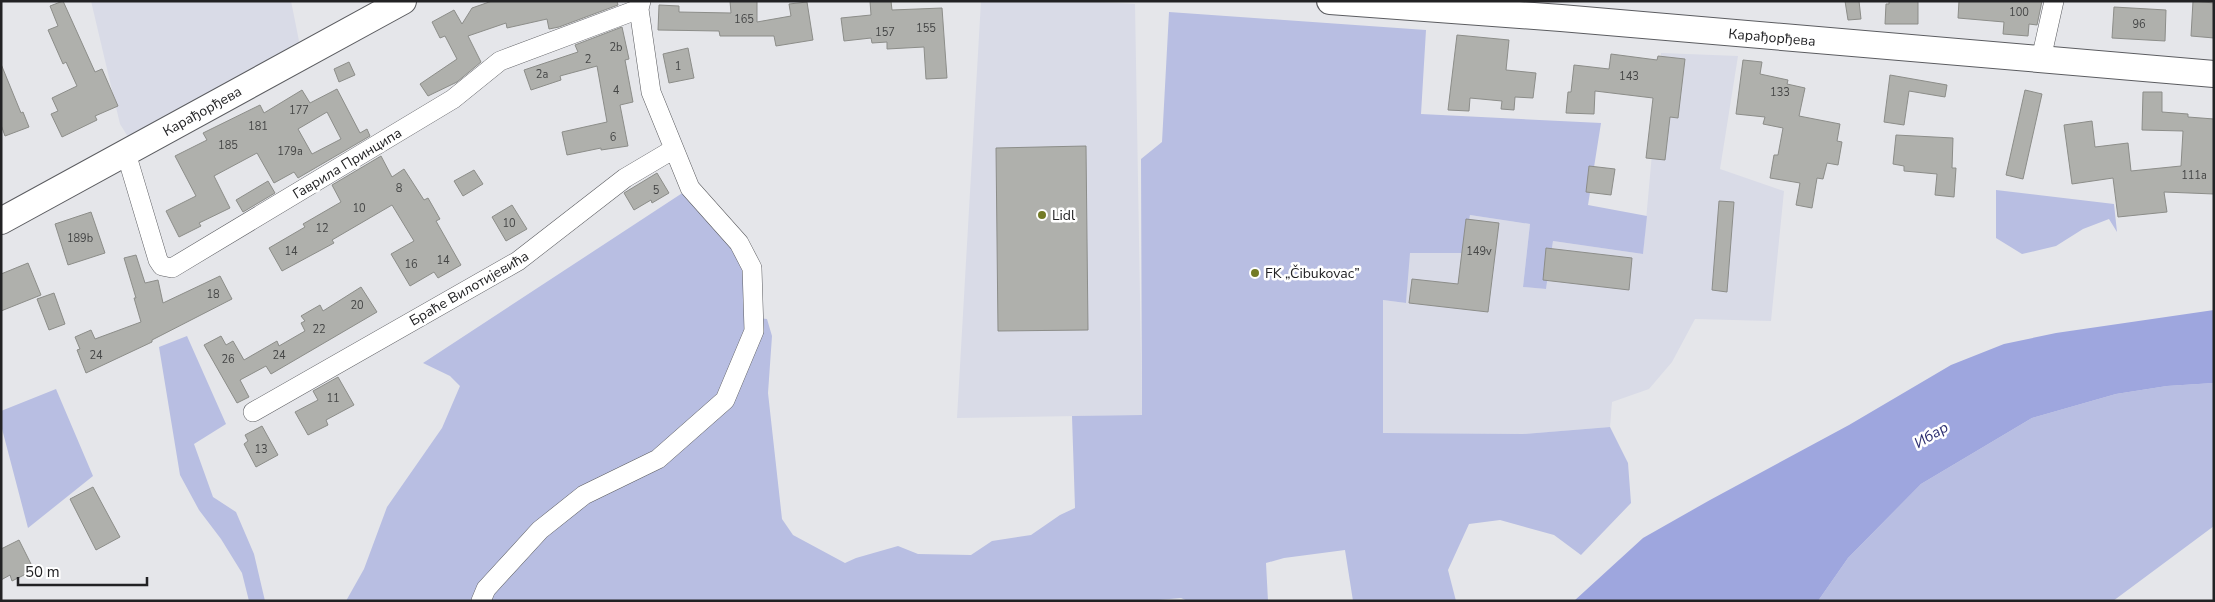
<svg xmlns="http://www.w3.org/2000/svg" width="2215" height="602" font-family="'Nunito Sans',sans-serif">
<rect width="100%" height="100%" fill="#e5e6ea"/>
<path fill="#d9dbe7" d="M91,1H291L302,56L135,148L120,124Z
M981,1H1084L1135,4L1142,415L957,418Z
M1661,53L1738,56L1720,169L1784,191L1771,321L1695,319L1672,362L1649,389L1612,402L1610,427L1523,434L1383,433V300L1406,303L1409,252L1464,253L1470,215L1530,224L1523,287L1546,289L1553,241L1643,254Z"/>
<path fill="#b8bee2" d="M1169,12L1426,30L1421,114L1601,123L1588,205L1647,216L1643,254L1553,241L1546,289L1523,287L1530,224L1470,215L1464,253H1410L1406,303L1383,300V433L1523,434L1610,427L1628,463L1631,503L1581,555L1554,535L1500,520L1469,524L1448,570L1456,601H1353L1345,550L1284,558L1266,563L1268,601H1188L1181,598L1147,601H346L364,569L387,507L442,428L460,386L450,376L423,363L690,188L739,243L754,318L767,319L772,336L768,393L782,519L793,535L845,563L856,558L898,546L918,554L971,555L992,541L1031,535L1060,515L1075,508L1072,416L1142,415L1141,159L1162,142Z
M1996,190L2114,204L2117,232L2109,219L2083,229L2056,246L2022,254L1996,238Z
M187,336L226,424L194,444L213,497L236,512L254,554L265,601H249L242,573L221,539L199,510L180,475L159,347Z
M2214,383V526L2113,601H1818L1848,558L1921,484L2032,418L2116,394L2167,386Z
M56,389L93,476L28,528L1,425V411Z"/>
<path fill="#9ea6de" d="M2214,310V383L2167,386L2116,394L2032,418L1921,484L1848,558L1818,601H1574L1643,538L1710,500L1849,425L1951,365L2004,344L2056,333Z"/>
<path fill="#afb0ac" stroke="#8c8d89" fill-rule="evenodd" d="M63,1L95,72L102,69L118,106L95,116L97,120L62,137L51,114L58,111L52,98L77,86L66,62L63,64L48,30L58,26L50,6Z
M492,1H617L618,5L559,27L549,29L547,19L507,28L506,23L468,36L481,62L457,82L428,96L420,84L457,59L445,36L440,38L432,22L454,10L462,24L472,8Z
M730,1H757V22L791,16L789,4L807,2L813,40L776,46L774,36H720L719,31L658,30L659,5L679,6V12L731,13Z
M870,1H891L892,10L942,8L947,78L926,79L924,47L887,49V42L872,43L871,38L844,41L841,18L871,15Z
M1845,1H1859L1861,19L1848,20Z
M1889,1H1918V24H1885L1886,4H1889Z
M1959,1H2042L2037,25L2029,24L2028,36L2003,34L2004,22L1958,18Z
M2193,1L2214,3V38L2191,36Z
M2114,7L2166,10L2165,41L2112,38Z
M622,27L629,59L625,60L633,102L620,105L628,146L601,150V148L567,155L562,132L607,122L597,66L560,76L561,80L531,90L524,70L578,52L575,45Z
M1457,35L1509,40L1506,70L1536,73L1533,98L1515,97L1514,110L1501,109L1502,101L1470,98L1469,111L1448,110Z
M688,48L694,78L669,83L663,54Z
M1611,54L1657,60L1658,56L1685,59L1678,118L1670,117L1665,160L1646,158L1653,98L1595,91L1594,114L1566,113L1568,92H1571L1574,65L1609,69Z
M1743,60L1762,62L1760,74L1788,80L1787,84L1805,88L1799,116L1840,124L1837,141L1842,142L1838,165L1827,163L1823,179L1817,178L1812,208L1796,205L1800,183L1770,178L1774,155H1778L1783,128L1763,124L1765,117L1736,114Z
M349,62L355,75L339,82L334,69Z
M1,64L21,113L23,112L29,127L5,136L1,125Z
M1890,75L1947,85L1945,97L1909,91L1904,125L1884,122Z
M337,89L360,133L367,129L370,136L298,178L294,172L274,183L257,153L214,176L230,208L199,223L201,226L179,237L166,211L196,196L175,156L207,140L203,133L260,105L264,113L302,90L310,103ZM327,112L341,139L312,154L298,129Z
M2025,90L2042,94L2023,179L2006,175Z
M2143,92H2162V112L2188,114V117L2214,119V194L2164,192L2167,212L2118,217L2113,178L2072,184L2064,125L2092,121L2095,147L2128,143L2131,171L2181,166L2183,131L2142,130Z
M1896,135L1953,138L1952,168H1956L1954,197L1935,195L1937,174L1904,171V166L1893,164Z
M1086,146L1088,330L998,331L996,148Z
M381,156L392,177L404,169L424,200L428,198L440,219L436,221L461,265L438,278L434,272L410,286L391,254L414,241L392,205L332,240L334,243L282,271L269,248L305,227L303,224L341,202L332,185Z
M1589,166L1615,169L1611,195L1586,192Z
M474,170L483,184L463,196L454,181Z
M657,173L669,193L652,203L651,200L634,210L624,193Z
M268,181L275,193L243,212L236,200Z
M1719,201L1734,202L1727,292L1712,290Z
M512,205L527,229L506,241L492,217Z
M91,212L105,253L68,265L55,224Z
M1466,219L1499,223L1488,312L1409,303L1412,279L1458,284Z
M1546,248L1632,258L1629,290L1543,280Z
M136,255L145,283L158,280L163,303L220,276L232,299L152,340V342L86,373L77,350L80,349L75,337L91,330L95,339L141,322L134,298H136L124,258Z
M28,263L41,295L1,311V274Z
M361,287L377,312L271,374L266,366L240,380L249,397L237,403L204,345L221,336L226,345L233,341L244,360L277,341L279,346L305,331L301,323L305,321L301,316L320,305L323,311Z
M54,293L65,324L49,330L37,299Z
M338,377L354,405L326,420L328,425L308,435L295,412L318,400L313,391Z
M262,426L278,455L256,467L244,444L248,441L245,435Z
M93,487L120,537L96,550L70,499Z
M19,540L34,570L12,581L10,575L1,580V549Z"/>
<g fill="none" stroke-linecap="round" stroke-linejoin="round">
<defs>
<path id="street" d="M2041,59L2054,1
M126,153L158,260L162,266L172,268L453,99L500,61L639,9
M253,412L518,261L625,178L674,149
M481,601L486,589L540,530L584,495L658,459L725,400L754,331L752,268L739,243L690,188L651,92L639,9L641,1"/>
<path id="secondary" d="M1330,1L1561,18L2214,74
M1,221L403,1"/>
</defs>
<use href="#street" stroke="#5b5c60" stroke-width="20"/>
<use href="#secondary" stroke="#5b5c60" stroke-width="28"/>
<use href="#street" stroke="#fff" stroke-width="19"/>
<use href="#secondary" stroke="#fff" stroke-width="26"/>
</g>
<g fill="#737b26" stroke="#fff" stroke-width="2">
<circle cx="1042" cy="215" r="5"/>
<circle cx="1255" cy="273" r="5"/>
</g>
<g text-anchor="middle" stroke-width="5" stroke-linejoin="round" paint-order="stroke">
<g font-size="11" fill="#454646">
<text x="2019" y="16">100</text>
<text x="744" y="23">165</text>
<text x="2139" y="28">96</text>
<text x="926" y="32">155</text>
<text x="885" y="36">157</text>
<text x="616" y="51">2b</text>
<text x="588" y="63">2</text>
<text x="678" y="70">1</text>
<text x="542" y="78">2a</text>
<text x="1629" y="80">143</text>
<text x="616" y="94">4</text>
<text x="1780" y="96">133</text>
<text x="299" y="114">177</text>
<text x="258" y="130">181</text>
<text x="613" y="141">6</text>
<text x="228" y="149">185</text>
<text x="290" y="155">179a</text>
<text x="2194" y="179">111a</text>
<text x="399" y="192">8</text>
<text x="656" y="194">5</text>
<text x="359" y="212">10</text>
<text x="509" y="227">10</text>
<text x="322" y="232">12</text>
<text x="80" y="242">189b</text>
<text x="291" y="255">14</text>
<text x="1479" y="255">149v</text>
<text x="443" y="264">14</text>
<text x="411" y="268">16</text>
<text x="213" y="298">18</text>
<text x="357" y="309">20</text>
<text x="319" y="333">22</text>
<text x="96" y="359">24</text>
<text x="279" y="359">24</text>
<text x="228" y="363">26</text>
<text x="333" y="402">11</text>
<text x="261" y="453">13</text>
</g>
<g font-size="14" fill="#222224" stroke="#fff">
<text transform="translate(1772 37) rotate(5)" y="5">Карађорђева</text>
<text transform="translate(202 111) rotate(-29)" y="5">Карађорђева</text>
<text transform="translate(347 163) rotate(-31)" y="5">Гаврила Принципа</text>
<text transform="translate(469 288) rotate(-30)" y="5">Браће Вилотијевића</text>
</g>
<g font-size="14" fill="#222224" stroke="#fff" text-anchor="start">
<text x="1052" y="220">Lidl</text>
<text x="1265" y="278">FK „Čibukovac”</text>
</g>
<g font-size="15" font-style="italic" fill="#2e3071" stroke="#fff">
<text transform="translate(1931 435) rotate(-31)" y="5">Ибар</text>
</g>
</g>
<rect width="2215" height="602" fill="none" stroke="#222224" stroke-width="5"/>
<path d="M18 577v8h129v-8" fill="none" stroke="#222224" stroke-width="2.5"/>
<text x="25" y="577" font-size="15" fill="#222224" stroke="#ffffff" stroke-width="4" paint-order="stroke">50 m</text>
</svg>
